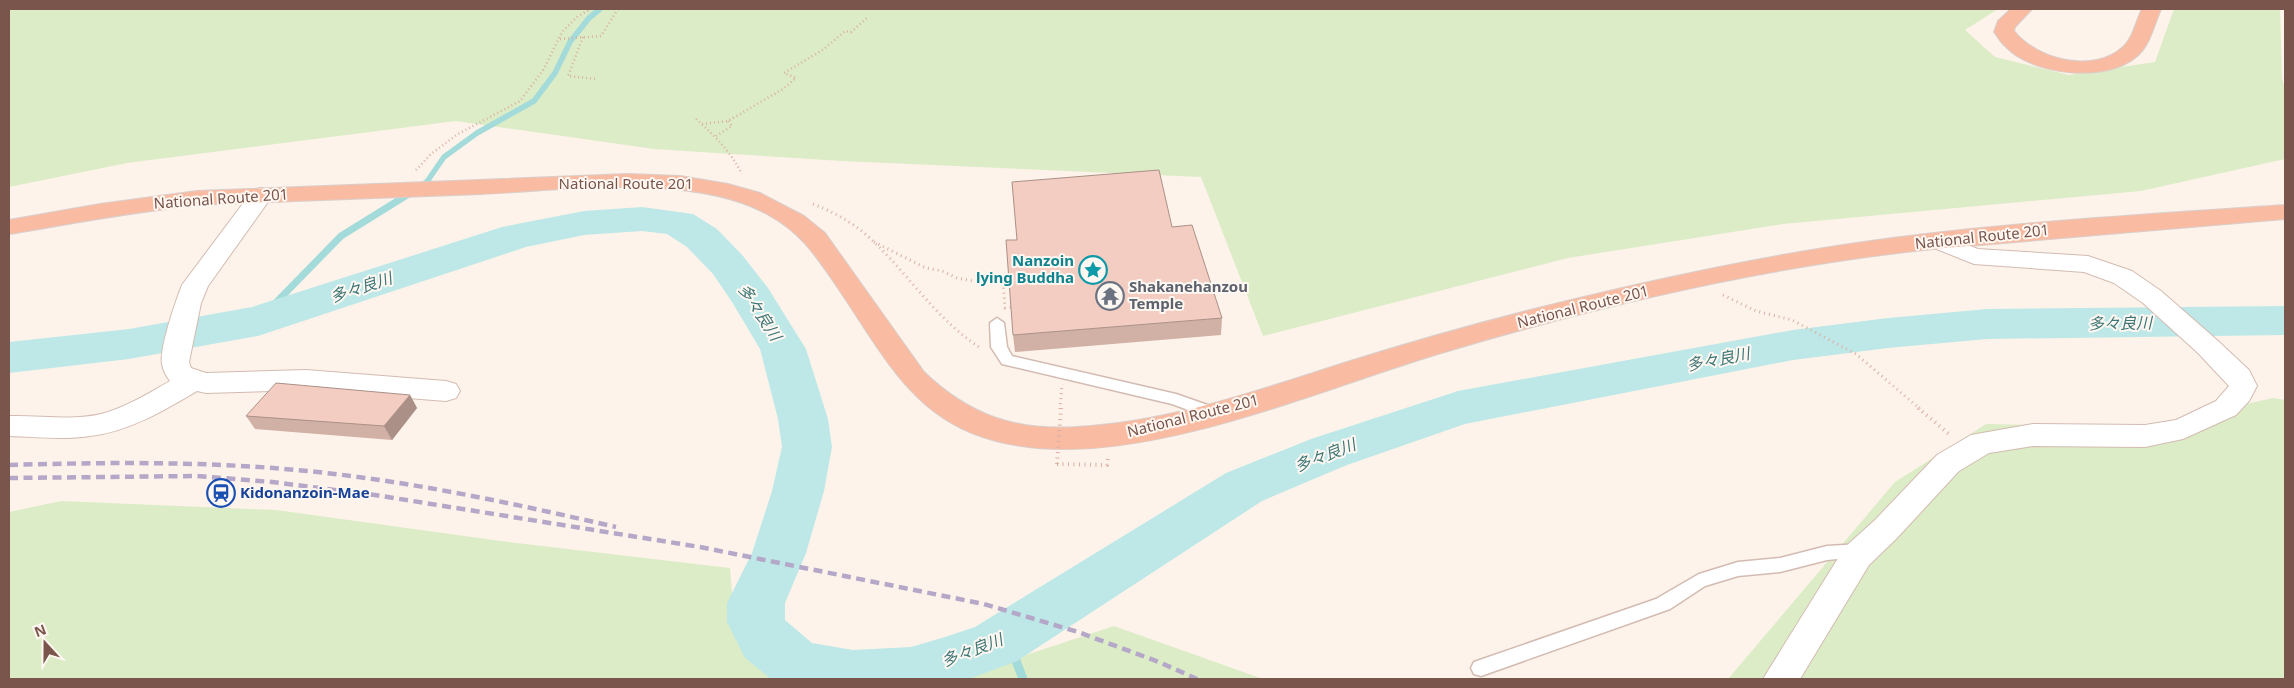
<svg xmlns="http://www.w3.org/2000/svg" width="2294" height="688" font-family="'Noto Sans','Noto Sans JP',sans-serif">
<rect width="100%" height="100%" fill="#fdf3ea"/>
<path fill="#dcecc7" d="M9,9H1998L1965,30L1995,57L2069,75L2155,62L2174,9H2280L2282,78L2285,88V159L2141,191L1783,224L1568,258L1263,336L1201,177L842,161L654,149L456,121L127,163L9,187Z
M2273,398L2285,400V679H1728L1895,482L1986,424L2143,427Z
M61,501L276,510L508,542L730,568L736,640L779,679H9V512Z
M1114,626L1263,679H953Z"/>
<g fill="none" stroke-linecap="round" stroke-linejoin="round">
<path stroke="#a3dada" stroke-width="5.5" d="M426,183L444,157L477,133L534,101L555,73L570,42L589,18L600,9"/>
<path stroke="#a3dada" stroke-width="7" d="M258,321L341,236L428,182"/>
<path stroke="#a3dada" stroke-width="9" d="M1007,637L1023,679"/>
<path fill="#bde8e7" fill-rule="evenodd" d="M642,207L693,214L717,229L743,256L768,288L806,349L828,419L832,447L824,491L806,553L785,603V620L812,643L853,650L911,647L945,637L975,627L1226,473L1311,439L1458,391L1793,330L1888,318L1987,309L2285,306V335L1987,339L1888,348L1793,360L1465,424L1347,465L1262,501L1017,661L969,679H771L745,658L727,622V603L752,553L772,491L782,447L778,419L760,349L732,302L713,274L687,247L667,234L642,231L584,235L526,247L258,336L129,359L9,373V342L129,329L252,307L502,227L584,211Z"/>
<defs>
<path id="service" d="M997,318L1004,323L1007,347L1012,356L1176,394L1219,409L1221,413L1219,417L1213,419L1172,404L1002,364L991,347L990,323Z
M1861,544L1867,546L1870,551L1867,556L1827,560L1780,572L1738,576L1705,586L1670,609L1481,676L1474,674L1471,668L1474,662L1656,599L1699,574L1738,562L1780,558L1827,546Z"/>
<path id="minor" d="M261,188L269,190L273,195L208,286L201,303L189,362L191,368L206,373L306,370L446,381L456,384L460,391L456,398L446,401L306,390L206,393L197,391C165,410 128,432 90,436C64,440 36,437 9,436V416C39,415 72,421 101,414C125,408 149,393 170,381C166,376 163,370 162,364C159,349 176,300 182,285L253,190Z
M1938,234L1978,249L2088,256L2132,271L2161,291L2218,341L2249,370L2257,386L2249,401L2236,415L2183,439L2145,447L2033,446L1989,453L1959,471L1897,538L1869,565L1800,679H1763L1845,547L1875,520L1937,455L1971,435L2033,424L2145,425L2176,420L2216,401L2229,386L2198,353L2143,303L2114,283L2084,272L1974,264L1929,246L1926,241L1929,236Z"/>
<path id="trunk" d="M2011,9H2032L2015,27L2014,31C2037,60 2094,74 2123,47C2133,38 2136,21 2142,9H2161C2154,25 2150,46 2136,57C2106,83 2033,75 2006,47C2001,43 1998,37 1994,32L1998,21Z
M628,174L680,176L728,184L760,193L804,216L825,233L924,372C969,415 1015,431 1077,427C1170,422 1256,391 1344,363C1417,340 1492,319 1567,301C1670,276 1774,254 1878,240C2013,222 2150,214 2285,205V219L1933,249C1769,266 1605,304 1448,351C1325,387 1165,459 1037,448C923,437 895,373 838,288C815,255 803,234 767,214C692,173 566,190 482,194C420,196 358,199 296,201C262,203 227,202 193,206C131,212 70,224 9,234V220L100,204L197,191Z"/>
</defs>
<use href="#service" stroke="#d3bbb1" stroke-width="3"/>
<use href="#minor" stroke="#d3bbb1" stroke-width="2"/>
<use href="#trunk" stroke="#d9cfcd" stroke-width="2"/>
<path stroke="#d9b0a3" stroke-width="2.5" stroke-dasharray="1 3" stroke-linecap="butt" d="M583,37L568,76L597,79
M560,39L601,36L618,9
M696,119C715,136 730,151 742,174
M702,124L728,121L783,89L796,78L784,73L824,49L845,31L851,32L867,18
M716,136L732,126L728,121
M416,170L431,154L458,134L520,101L544,69L562,32L578,16L591,9"/>
<path stroke="#d9b0a3" stroke-width="3" stroke-dasharray="1 4" stroke-linecap="butt" d="M813,204C831,211 848,220 863,232C905,268 932,316 979,347
M874,242L926,268L942,271L957,278L973,281L1003,280L1005,308L1014,307
M1723,295L1756,311L1792,320L1856,354L1920,409"/>
<path stroke="#d9b0a3" stroke-width="4" stroke-dasharray="1 4.5" stroke-linecap="butt" d="M1918,408L1949,434
M1057,464L1107,465L1108,458"/>
<use href="#service" fill="#fff" fill-rule="evenodd"/>
<use href="#minor" fill="#fff" fill-rule="evenodd"/>
<use href="#trunk" fill="#f9bca2" fill-rule="evenodd"/>
<path stroke="#b4a7c8" stroke-width="4.5" stroke-dasharray="9 5.5" stroke-linecap="butt" d="M9,465C115,462 221,461 326,473C424,484 520,505 616,527
M9,478L197,476L272,482L375,495L700,547L984,604L1078,632L1159,662L1197,679"/>
<path stroke="#d9b0a3" stroke-width="3" stroke-dasharray="1 4" stroke-linecap="butt" d="M1060,409L1062,384"/>
<path stroke="#d9b0a3" stroke-width="4" stroke-dasharray="1 4.5" stroke-linecap="butt" d="M1057,464L1061,408"/>
</g>
<path fill="#d1b0a6" d="M1222,318L1221,335L1015,352L1013,335Z
M410,395L417,408L392,440L255,429L246,416Z"/>
<path fill="#aa9087" d="M410,395L417,408L392,440L384,426Z"/>
<path fill="#f3cdc1" stroke="#aa9087" d="M1159,170L1172,227L1192,225L1222,318L1013,335L1006,240H1017L1012,182Z
M276,383L410,395L384,426L246,416Z"/>
<defs>
<symbol id="sight-ring" viewBox="-11 -11 22 22"><circle r="9.5" fill="#fff7f1" stroke="#0f9aa8" stroke-width="1.5"/><path d="M0-6L1.8-2.2L6-1.7L2.9 1.2L3.7 5.4L0 3.3L-3.7 5.4L-2.9 1.2L-6-1.7L-1.8-2.2Z" fill="#0f9aa8"/></symbol>
<symbol id="temple-ring" viewBox="-11 -11 22 22"><circle r="9.5" fill="#fff7f1" stroke="#6b7280" stroke-width="1.5"/><path d="M0-6L5-2H3V0L6.5 2.5H4V6H1.5V3h-3V6H-4V2.5H-6.5L-3 0V-2H-5Z" fill="#6b7280"/></symbol>
<symbol id="station-ring" viewBox="-11 -11 22 22"><circle r="9.5" fill="#fff7f1" stroke="#1a4fb4" stroke-width="1.5"/><path d="M-3-6H3Q5-6 5-4V2Q5 4 3 4L4.5 6H3L1.5 4h-3L-3 6H-4.5L-3 4Q-5 4-5 2V-4Q-5-6-3-6ZM-3.5-4v3h7v-3ZM-3.5 1v1.5H-2V1ZM2 1v1.5H3.5V1Z" fill="#1a4fb4"/></symbol>
</defs>
<g fill-rule="evenodd">
<use href="#sight-ring" x="1077" y="254" width="32" height="32"/>
<use href="#temple-ring" x="1094" y="280" width="32" height="32"/>
<use href="#station-ring" x="205" y="477" width="32" height="32"/>
</g>
<g text-anchor="middle" stroke-width="4" stroke-linejoin="round" paint-order="stroke">
<g font-size="15" fill="#79554c" stroke="#fff7f1">
<text x="626" y="189">National Route 201</text>
<text transform="translate(221 199) rotate(-4)" y="5">National Route 201</text>
<text transform="translate(1982 237) rotate(-6)" y="5">National Route 201</text>
<text transform="translate(1583 307) rotate(-14)" y="5">National Route 201</text>
<text transform="translate(1193 416) rotate(-14)" y="5">National Route 201</text>
</g>
<g font-size="15" font-weight="bold" fill="#0d838f" stroke="#fff7f1" text-anchor="end">
<text x="1074" y="266">Nanzoin<tspan x="1074" dy="17">lying Buddha</tspan></text>
</g>
<g font-size="15" font-weight="bold" fill="#5b616d" stroke="#fff7f1" text-anchor="start">
<text x="1129" y="292">Shakanehanzou<tspan x="1129" dy="17">Temple</tspan></text>
</g>
<g font-size="15" font-weight="bold" fill="#164399" stroke="#fff7f1" text-anchor="start">
<text x="240" y="498">Kidonanzoin-Mae</text>
</g>
<g font-size="16" font-style="italic" fill="#3c7676" stroke="#fff7f1">
<text transform="translate(361 287) rotate(-18)" y="6">多々良川</text>
<text transform="translate(760 312) rotate(57)" y="6">多々良川</text>
<text transform="translate(2120 323) rotate(-1)" y="6">多々良川</text>
<text transform="translate(1718 359) rotate(-11)" y="6">多々良川</text>
<text transform="translate(1325 455) rotate(-21)" y="6">多々良川</text>
<text transform="translate(972 650) rotate(-21)" y="6">多々良川</text>
</g>
</g>
<rect width="2294" height="688" fill="none" stroke="#79554c" stroke-width="20"/>
<g transform="translate(45 643) rotate(339)" stroke="#fff7f1" stroke-width="4" paint-order="stroke">
<path d="M0-4L9 19L0 12L-9 19Z" fill="#79554c"/>
<text y="-8" font-size="14" font-weight="bold" text-anchor="middle" fill="#79554c">N</text>
</g>
</svg>
